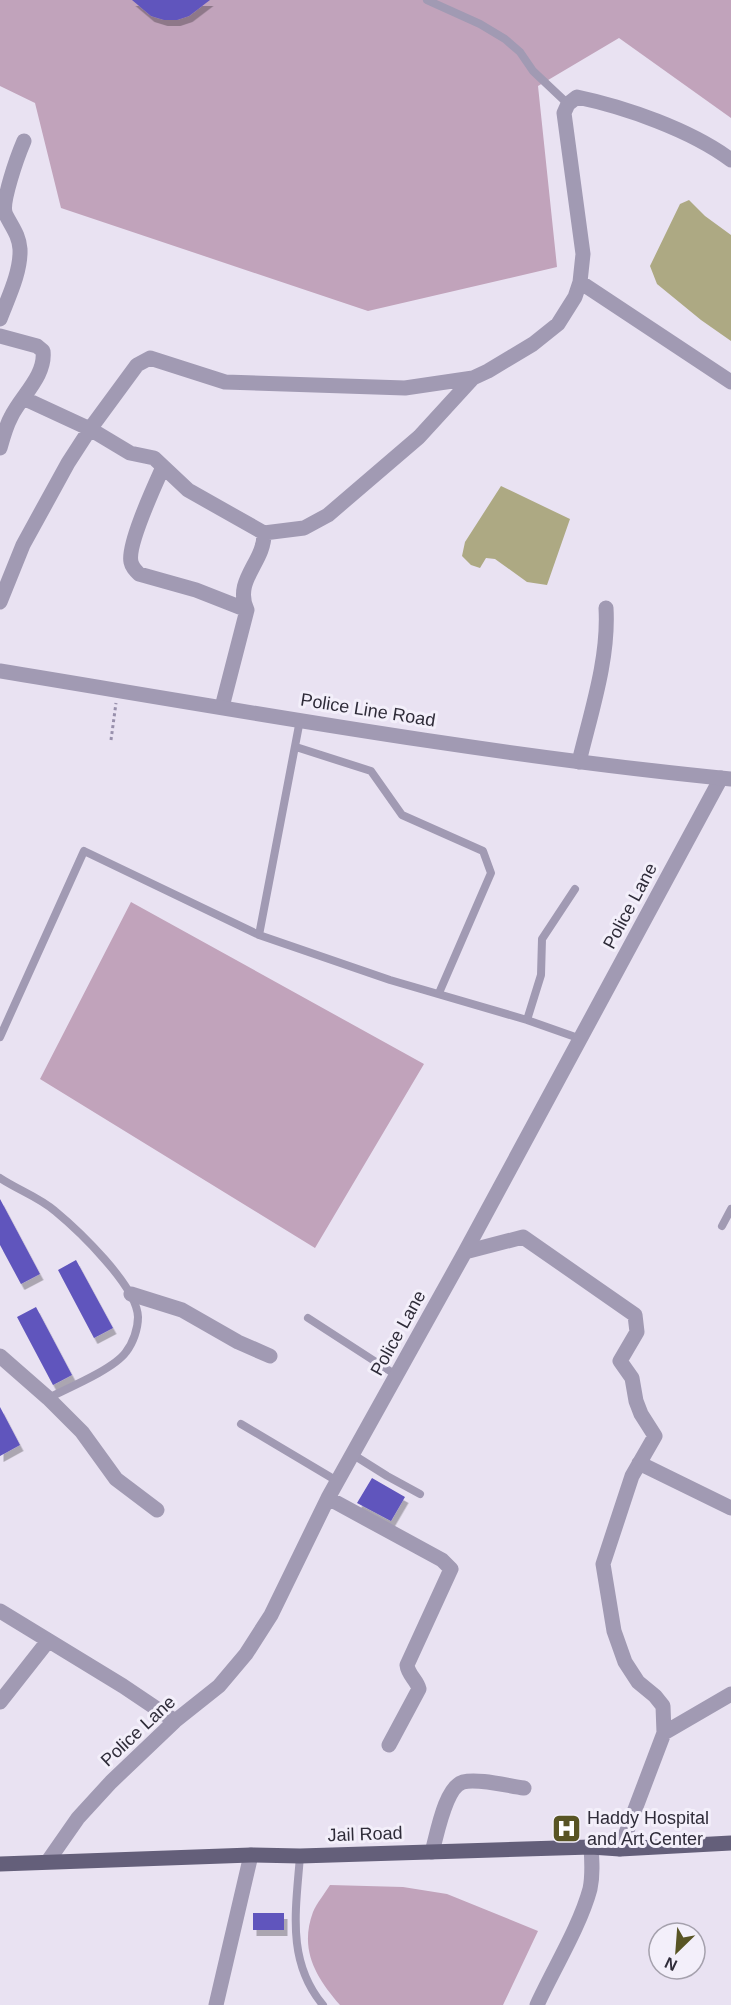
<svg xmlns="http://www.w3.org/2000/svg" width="731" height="2005" font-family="Arial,sans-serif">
<defs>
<filter id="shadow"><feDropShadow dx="3.5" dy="6" stdDeviation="0" flood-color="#0004"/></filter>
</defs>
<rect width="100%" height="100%" fill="#e9e2f2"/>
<path fill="#c1a3bb" d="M0,0H731V118L619,38L538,86L557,267L368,311L61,208L35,103L0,86Z
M131,902L424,1064L315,1248L40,1079Z
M330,1885L403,1887L447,1894L538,1931L503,2005H340C316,1977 299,1950 313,1912C317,1903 325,1893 330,1885Z"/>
<path fill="#ada983" d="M689,200L705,216L731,235V341L701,320L657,284L650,266L680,204Z
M501,486L570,519L547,585L527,582L495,559L486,558L480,568L471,565L462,556L465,542Z"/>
<path fill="#6055bd" filter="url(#shadow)" d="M132,0H210L189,16L177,20H164L151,16Z
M0,1199L40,1274L21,1284L0,1245Z
M76,1260L113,1328L94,1338L58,1270Z
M36,1307L72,1375L53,1385L17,1317Z
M0,1407L20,1445L0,1456Z
M372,1478L405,1497L391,1521L357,1503Z
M253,1913H284V1930H253Z"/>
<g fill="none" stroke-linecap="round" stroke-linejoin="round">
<path stroke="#9890ac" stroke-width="3" stroke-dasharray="3 3" stroke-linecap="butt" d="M111,740L116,703"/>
<path stroke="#a19ab3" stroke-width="8" d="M427,0L480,24L505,39L520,52L533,71L568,104
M296,747L371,771L402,815L483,851L491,873L439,993
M259,935L300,720
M527,1020L541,975L542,939L575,889
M0,1037L84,851L259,935L390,980L527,1020L581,1039
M0,1178C18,1190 39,1197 55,1211C78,1230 137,1286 138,1317C138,1329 133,1343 126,1352C114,1369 68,1388 48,1398
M722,1226L731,1209
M308,1318L396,1375
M241,1424L337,1481
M352,1454L387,1476L420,1494
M300,1856C296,1909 286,1961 323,2005"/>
<path stroke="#a19ab3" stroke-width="15" d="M580,282L731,382
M0,319C8,298 21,272 20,249C19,235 12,227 6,215C0,204 18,155 24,141
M0,336L37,346L43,351C46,376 21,396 11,417C6,426 3,437 0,448
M23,398L90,429L130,453L154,458L188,490L264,533C265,562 233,580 247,610L222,707
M163,467C155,485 127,545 131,562C132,567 135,570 139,574L196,590L247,610
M264,533L304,528L328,515L419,437L473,378
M0,602L23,545L68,463L90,429L137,365L150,358L225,382L405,388L473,378L488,371L533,344L558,324L575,297L580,282L583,254L564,113L568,104L577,97C625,107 691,130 731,160
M579,762C591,712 609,659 606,608
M465,1252L523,1237L635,1315L637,1332L620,1361L632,1378L636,1401L641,1414L655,1436L632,1476L603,1564L614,1631L625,1662L638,1682L655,1696L663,1706L664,1733L620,1849
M131,1294L182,1310L238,1342L270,1356
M0,1356L48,1398L82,1432L116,1479L157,1510
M639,1463L731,1508
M328,1498L442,1560L451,1569L407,1665C408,1675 417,1680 419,1689L389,1745
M0,1611L123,1686L175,1721
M0,1702L48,1641
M664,1733L731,1694
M432,1852C437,1835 445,1787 463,1782C478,1778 508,1786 524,1788
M48,1861L78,1818L111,1782L175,1721L219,1686L246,1654L271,1615L328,1498L465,1252L721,778
M216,2005L251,1855
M537,2005C553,1970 580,1926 590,1889C593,1875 592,1861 591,1847"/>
<path stroke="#a19ab3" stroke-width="15" d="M0,671C243,711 486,755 731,779"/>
<path stroke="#645f7a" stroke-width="15" d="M0,1864L251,1855L300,1856L591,1847L620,1849L731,1843"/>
</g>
<defs>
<symbol id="hospital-square" viewBox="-11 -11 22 22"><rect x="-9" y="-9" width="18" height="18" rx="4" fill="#585424" stroke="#f3effa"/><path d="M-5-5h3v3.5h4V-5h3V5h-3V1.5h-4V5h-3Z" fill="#fff"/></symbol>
</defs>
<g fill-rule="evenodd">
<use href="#hospital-square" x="550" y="1812" width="33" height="33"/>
</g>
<g text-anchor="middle" stroke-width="6" stroke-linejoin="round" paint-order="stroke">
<g font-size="18" fill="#2f2c39" stroke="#f3effa">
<text transform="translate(368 710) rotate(9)" y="6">Police Line Road</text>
<text transform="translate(630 906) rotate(-62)" y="6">Police Lane</text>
<text transform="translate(398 1333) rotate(-61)" y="6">Police Lane</text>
<text transform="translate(138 1731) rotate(-43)" y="6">Police Lane</text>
<text transform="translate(365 1834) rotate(-2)" y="6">Jail Road</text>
</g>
<g font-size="18" fill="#2f2c39" stroke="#f3effa" text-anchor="start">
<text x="587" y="1824">Haddy Hospital<tspan x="587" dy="21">and Art Center</tspan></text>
</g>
</g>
<g transform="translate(677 1951) rotate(205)"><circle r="28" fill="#f3effa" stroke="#a5a1ad" stroke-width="1.5"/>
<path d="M0-4.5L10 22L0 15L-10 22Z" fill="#585424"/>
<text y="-9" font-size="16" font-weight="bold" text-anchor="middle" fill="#2f2c39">N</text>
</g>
</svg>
